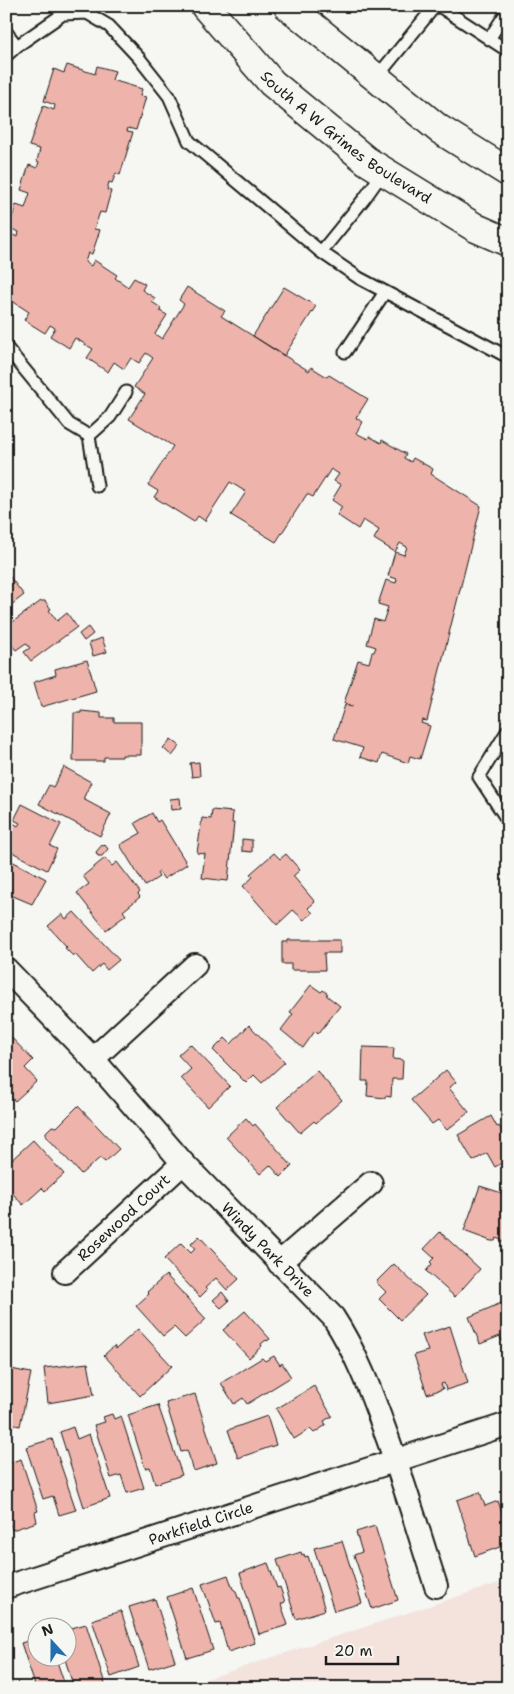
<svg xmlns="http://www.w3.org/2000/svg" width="514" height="1694" font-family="'Shantell Sans',sans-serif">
<rect width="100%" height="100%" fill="#f6f6f2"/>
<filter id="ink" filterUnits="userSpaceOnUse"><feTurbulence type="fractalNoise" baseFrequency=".02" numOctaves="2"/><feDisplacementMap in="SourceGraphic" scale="10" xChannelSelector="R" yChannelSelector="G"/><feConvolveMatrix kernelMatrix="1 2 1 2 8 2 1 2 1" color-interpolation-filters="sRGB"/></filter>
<g filter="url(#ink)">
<path fill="#f4e2dd" d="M508,1580V1688H179Z"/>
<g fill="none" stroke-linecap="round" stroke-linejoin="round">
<path stroke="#619295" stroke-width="8" d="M6,1676L10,1688"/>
</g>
<path fill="#eeb4ab" stroke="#1c1c1c" d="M67,65L95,74L97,66L115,71L112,80L142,89L140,96L146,97L136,130L128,128L127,131L133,132L120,175L116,173L112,183L109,182L107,190L111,191L105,213L100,212L94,229L100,230L92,254L88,253L85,262L91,266L94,260L117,275L115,278L128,287L134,278L145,284L142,290L155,298L152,302L161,308L160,311L167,315L155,334L162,339L184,304L179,300L187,287L225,311L221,316L309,371L311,367L327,377L329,375L368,399L356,418L363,422L356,433L368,439L369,436L381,443L382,440L406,454L404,458L411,462L413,458L433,469L431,474L481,506L427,721L422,720L421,723L430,726L420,759L410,756L408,763L382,754L379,763L360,757L363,748L334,739L345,705L352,707L353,706L344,703L358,660L369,663L372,652H374L376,647L367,644L374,619L383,622L388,607L378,604L386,580L396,583L397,579L388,576L395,552L404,555L407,547L400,543L395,552L374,539L379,530L363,520L358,529L337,515L342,507L332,500L341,485L334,481L339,474L331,469L313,497L307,494L276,542L231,515L246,492L230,482L205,521L198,516L194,522L154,497L158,491L148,485L173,446L129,419L145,394L134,387L153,358L146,353L139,363L131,358L124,369L114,362L108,372L87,358L93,349L75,338L69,348L50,336L55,328L50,325L45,333L24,320L29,312L6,297V274L10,261L6,260V239L8,233L18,237L19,232L9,228L16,205L25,208L30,193L21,190L29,165L37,168L39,162L37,161L40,149L29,146L43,106L54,110L55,105L44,101L54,69L64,73Z
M284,287L316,306L284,356L253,336Z
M6,572L24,595L6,609Z
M41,601H45L51,609L49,610L57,621L67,613L77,627L31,661L24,652L30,648L26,643L16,650L6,638V627Z
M88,627L93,634L84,641L79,634Z
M102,638L107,652L93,656L89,643Z
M87,660L96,691L41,707L34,682L56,675L55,669Z
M81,711L101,713V718H114V722H141V755H122V757H104V761H73L74,713H81Z
M171,739L180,746L172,756L163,748Z
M199,762L200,776L192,777L190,763Z
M64,767L91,782L83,799L111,814L100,836L39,804L49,785L53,787Z
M180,798L181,809L171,810L170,799Z
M22,804L61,824L50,846L57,849L47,870L6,849V836L13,823L18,826L20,823L14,820Z
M212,810L233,812L232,823H234L228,881L202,878L205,854L197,853L202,818L211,819Z
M152,813L157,822L160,820L187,864L164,879L159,872L157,873L159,877L145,886L120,845L141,833L135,823Z
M242,839L252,840V852L242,851Z
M102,845L104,846L105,845L108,849L102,856H98L96,852Z
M274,853L280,859L286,854L300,870L293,876L315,902L308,908L313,913L304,920L293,910L277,925L243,886L253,877L250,874Z
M6,858L46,879L32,904L6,893Z
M105,858L112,866L117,862L140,892L138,894L140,897L123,911L126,915L106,930L77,893L89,884L83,876Z
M74,912L119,960L107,970L102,964L92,973L75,954L73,956L65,948L67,947L48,926L62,914L66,919Z
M288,940H340V953H324L325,970H291V964H282V942H288Z
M311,985L321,992L323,990L328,994L326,995L340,1006L318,1034L315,1031L303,1048L281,1030L293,1014L290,1012Z
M249,1025L285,1062L262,1083L254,1075L246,1083L213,1050L225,1038L231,1044Z
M6,1032L33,1060L25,1068L37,1081L15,1101L6,1092Z
M190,1044L230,1086L208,1107L181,1078L191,1069L178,1055Z
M363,1047L394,1048L393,1059L403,1060L402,1079H392L391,1097L385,1096V1098L367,1096L368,1081H362Z
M446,1070L456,1082L449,1088L469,1112L447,1130L438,1120L432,1124L411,1100Z
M317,1071L342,1100L316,1123L314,1121L300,1133L277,1107Z
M78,1106L119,1149L105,1162L100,1158L81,1174L46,1136V1132L52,1126L57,1127Z
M491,1116L497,1127L499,1126L508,1140V1159L495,1167L487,1153L473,1161L458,1135Z
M246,1118L253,1126L255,1124L292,1166L281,1177L270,1165L260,1174L226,1137Z
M33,1140L64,1174L45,1191L42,1188L23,1205L6,1186V1165Z
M480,1186L508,1195L507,1242L496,1238L495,1241H491L464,1231Z
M440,1232L480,1269L455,1297L426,1271L432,1264L430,1262L434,1258L424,1249Z
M199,1236L239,1279L227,1290L216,1278L205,1288L207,1290L200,1297L164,1259L181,1243L191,1253L195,1249L191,1244Z
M394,1264L426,1295L400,1320L379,1299L386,1292L376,1282Z
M166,1275L206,1319L185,1338L174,1327L163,1336L136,1306L149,1294L147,1292Z
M222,1292L229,1301L221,1308L213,1300Z
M508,1300V1338L502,1341L500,1336L480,1344L469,1317Z
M245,1311L270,1339L267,1341L266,1340L261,1344L262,1346L249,1358L223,1330Z
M450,1326L468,1383L446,1390L444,1383L441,1384L443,1389L427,1394L414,1355L428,1351L422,1335Z
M138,1329L172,1366L140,1396L104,1355L114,1346L116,1349Z
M274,1356L280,1365L282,1363L291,1377L247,1404L243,1398L234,1404L221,1383L262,1358L265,1361Z
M88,1363L94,1395L48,1403L44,1368Z
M6,1368L31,1373L20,1426L6,1423Z
M314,1386L332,1416L324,1421L326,1425L314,1433L310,1429L294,1439L276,1409Z
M195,1394L217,1463L194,1471L187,1450L181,1452L166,1403Z
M158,1405L182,1475L155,1484L150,1467L145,1468L128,1415Z
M112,1414L114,1419L121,1416L144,1488L127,1493L121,1475L111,1478L94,1425L105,1422L103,1417Z
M267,1416L276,1445L238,1458L228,1430Z
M73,1427L77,1439L89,1434L110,1498L84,1507L60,1432Z
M52,1439L76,1510L59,1515L53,1496L43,1499L26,1447Z
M21,1459L38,1511L35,1512L37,1522L12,1530L6,1512V1464Z
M480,1492L485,1506L498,1501L508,1529V1544L475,1556L457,1500Z
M375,1526L398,1600L372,1609L354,1555L362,1552L356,1532Z
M342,1541L362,1603L334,1611L314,1548Z
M301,1552L302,1555L304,1554L305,1557L308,1556L325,1610L296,1619L277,1560Z
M268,1563L277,1588L280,1587L285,1602L281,1604L288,1625L259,1634L240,1573Z
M228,1575L233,1589L236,1591L238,1598H240L255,1643L228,1652L220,1623L216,1624L202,1584Z
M193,1588L213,1650L187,1658L167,1597Z
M155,1599L175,1661L149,1669L129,1607Z
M121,1611L139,1667L111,1677L92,1620Z
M86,1624L106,1687L105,1688H74L64,1656H68V1629Z
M38,1638V1656H55L66,1688H36L21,1643Z"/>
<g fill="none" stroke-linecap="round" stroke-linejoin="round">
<defs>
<path id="lane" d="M439,6L508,51
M6,32L17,46L63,14L87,13L109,26L139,58L169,96L189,141L321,252L364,199L384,171
M489,39L508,10
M6,56L17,46
M376,78L435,6
M321,252L359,278L508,357
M6,347L69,424L89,436L110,417L126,392
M345,352L385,292
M89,436L97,486
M508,730L479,777L508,821"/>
<g id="street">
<path id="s1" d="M6,969L93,1059L183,1163L333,1317C356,1352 371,1392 385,1431C404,1482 419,1534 436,1586"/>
<path d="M93,1059L195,965"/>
<path d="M279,1263L371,1183"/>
<path id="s2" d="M65,1272L183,1163"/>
<path id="s3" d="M6,1587L508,1424"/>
</g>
<g id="secondary">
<path id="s4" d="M205,6L272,83L367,161L476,228L508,242"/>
<path d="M288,6L439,129L508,172"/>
</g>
</defs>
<use href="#lane" stroke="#1c1c1c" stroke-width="15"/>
<use href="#street" stroke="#1c1c1c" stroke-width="26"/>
<use href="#secondary" stroke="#1c1c1c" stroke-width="31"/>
<use href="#lane" stroke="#f6f6f2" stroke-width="11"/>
<use href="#street" stroke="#f6f6f2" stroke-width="22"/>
<use href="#secondary" stroke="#f6f6f2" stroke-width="28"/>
</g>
</g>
<g text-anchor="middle" stroke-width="5" stroke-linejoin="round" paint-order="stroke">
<g font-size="15" fill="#1c1c1c" stroke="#f6f6f2">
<text dy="5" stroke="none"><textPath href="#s4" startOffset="194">South A W Grimes Boulevard</textPath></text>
<text dy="5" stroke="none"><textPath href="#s2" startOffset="80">Rosewood Court</textPath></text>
<text dy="5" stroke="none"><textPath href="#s1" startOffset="384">Windy Park Drive</textPath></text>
<text dy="5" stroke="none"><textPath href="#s3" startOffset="205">Parkfield Circle</textPath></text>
</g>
</g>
<rect width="514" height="1694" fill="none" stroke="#f6f6f2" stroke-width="25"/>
<rect x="12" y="12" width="489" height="1669" fill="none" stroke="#1c1c1c" stroke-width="2" filter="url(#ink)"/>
<g transform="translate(52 1642) rotate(339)"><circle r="24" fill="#f6f6f2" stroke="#9f9f9c"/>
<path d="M0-4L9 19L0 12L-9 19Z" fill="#1f6fb2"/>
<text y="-8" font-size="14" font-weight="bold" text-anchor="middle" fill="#1c1c1c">N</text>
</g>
<path d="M326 1656v8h72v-8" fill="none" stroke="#1c1c1c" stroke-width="2.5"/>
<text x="334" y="1656" font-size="15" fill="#1c1c1c" stroke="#f6f6f2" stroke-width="4" paint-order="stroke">20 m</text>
</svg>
